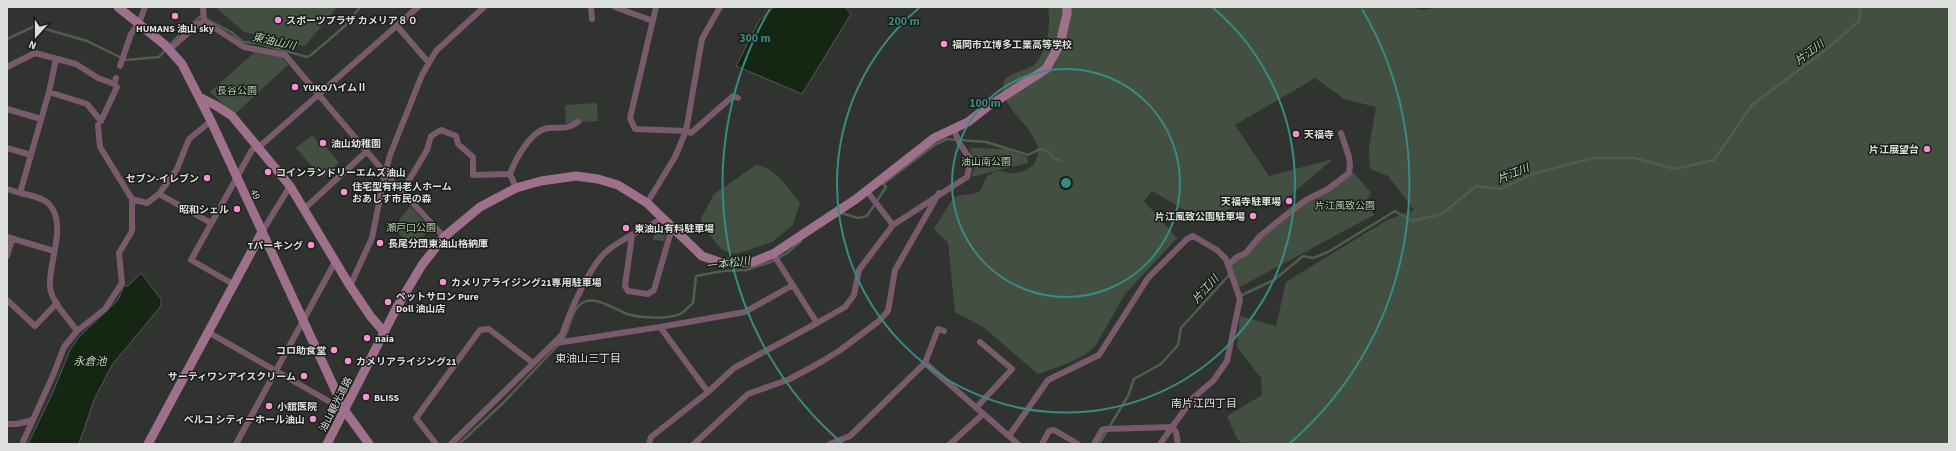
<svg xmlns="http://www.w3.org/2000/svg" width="1956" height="451" font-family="'Source Sans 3','Noto Sans JP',sans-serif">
<rect width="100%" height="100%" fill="#30332f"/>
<path fill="#435041" d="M215,7H337L305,46L244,32Z
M1048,7H1407L1423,10L1440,7H1949V444H1243L1237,439L1227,416L1262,395L1261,378L1237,347L1240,316L1276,326L1286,282L1387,220L1414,210L1388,176L1370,169L1369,147L1376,107L1344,99L1315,78L1235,125L1269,176L1333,159L1279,205L1258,194L1205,222L1152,191L1144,201L1177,238L1125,294L1096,345C1080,362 1059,366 1038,374L983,327L955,312L948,243L934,229L951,201L957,196L977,193L981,189L987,176C991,174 995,171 998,171C1002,171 1007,173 1011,173C1020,174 1032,169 1036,160C1048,135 1001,112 1003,86C1004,71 1027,72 1034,65C1048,51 1051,25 1048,7Z
M257,50L281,56L288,65L234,115L210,92Z
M597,103L598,121L566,123L565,105Z
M312,135L319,143L322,142L339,163L322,178L296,148Z
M970,148L1005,149L1027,157L1028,163L971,177L975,167Z
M756,165C775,167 789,189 800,203L793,225L772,242L736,254L722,250L702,226L701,218L714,194Z
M1353,172L1371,193L1367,202L1374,215L1238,288L1230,265L1286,217Z
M410,206L430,228L414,248L393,228Z
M663,223L668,225L664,241L653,240L655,230Z"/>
<path fill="#152613" stroke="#515e4f" d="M774,7H845L851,14L802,94L736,66L759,21Z
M141,273L161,299V306L112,365L94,400L79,444H28L53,392L70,350L79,337L118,300L124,286H128Z"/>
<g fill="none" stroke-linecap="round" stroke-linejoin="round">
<path stroke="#515e4f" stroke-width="2.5" d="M7,39L35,26L87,41L126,60L159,57L175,39L201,16L231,32L243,42L258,43L307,57L311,55L345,26L360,7
M841,213L858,218L867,216L886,187L883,184L936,144L947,139L986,142L1028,155L1040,149L1049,152L1053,159L1060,160
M1240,296L1274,280L1303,256L1313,258L1328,252L1395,211L1412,221L1442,214L1476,186L1501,189L1535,173L1593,158H1635L1675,169L1714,160L1752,105L1828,48L1859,21L1861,7
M562,341C571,329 570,309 584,302C596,296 616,310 627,314C641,318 669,320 682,313C686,310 689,306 693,303L696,276L723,271L746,270L771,262L787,253L801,241
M459,444L503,403L559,344
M1099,444L1128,396L1134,379L1161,364L1178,345L1181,328L1229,275"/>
<path stroke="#785a6c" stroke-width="6" d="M203,7L204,21
M591,7L592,19
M615,7L653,21
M656,7L630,118L635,129L686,131L691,133L733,96L738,98
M397,26L429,63
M169,50L198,24L204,21L244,47L285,55L385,173L444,237
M120,66L131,34L139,23L145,7
M7,67L35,53L76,64L98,78L114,84
M49,92L56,59
M7,109L41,119
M7,148L31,155
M516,188L510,174C515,160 531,130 548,128C562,127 566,130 578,122
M7,189L20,193
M866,190L893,225
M402,192L427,150L431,136L441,130L456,136L458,144L473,157V175L510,174
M159,194L211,223
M132,199L147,203L159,194L177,169L189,139L211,121
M647,203L675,157L686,131L702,39L720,7
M304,209L366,152
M262,232L290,186
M632,235L625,286L628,291L648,294L654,290L672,228
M7,237L54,251
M7,256L12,239
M1228,265L1237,257L1246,253L1260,236L1286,215L1306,200L1328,189L1349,173L1350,166L1349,157L1341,133
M233,284L191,260L252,150L259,147L418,7
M350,286L372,238L385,173L390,155L422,75L436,51L484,7
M7,300L35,326L57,303
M817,323L845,307L854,295L859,270L893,225L967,177L971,160L960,144L953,128
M660,327L745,312L793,285
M77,331L105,309L122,283L119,253L132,231V199L100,147L98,125
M944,331L938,329L925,363L1018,444
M208,332L344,410
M556,343L660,327L708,392
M976,408L1012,369L980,342
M7,424H17L33,420
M1009,436L1048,380L1099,355L1148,278L1187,239L1193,236L1217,250L1226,259L1240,299L1227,361L1213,381L1193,398L1160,444
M22,444L54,373L64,347L77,331C68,318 52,303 50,287C48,263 68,224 49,204C42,197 29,195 20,193L49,92L87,104L101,121L117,87L114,84L116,78
M236,444L335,262
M436,444L416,418L480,330L489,329L533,363
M451,444L562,335C569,313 590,265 607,251C624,237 645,228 664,218
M649,444L651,437L708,392L734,368L817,323L773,254
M694,444L748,394L790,379L821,362L839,351L879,321L888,311L895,270L939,193
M830,444L850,436L925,363
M950,444L983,414
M1042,444L1049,431L1054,430L1078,444
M1094,444L1102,430L1105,429L1172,427L1176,432L1178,444"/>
<path stroke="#9e708c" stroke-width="9" d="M118,7L165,45L182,64L211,121L345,411L369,444
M201,98L215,105L232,116L290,186L350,286L371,317L384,332
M148,444L262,232
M327,444L397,307L422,265L444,237L480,207L516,188L541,181L576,176L598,179L618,185L647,203L702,256L722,263L753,262L773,254L856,199L934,138L968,122L987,107L1046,69L1060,44L1067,14V7"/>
</g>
<g fill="none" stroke="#388b84" stroke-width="2">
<circle cx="1066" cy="183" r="114"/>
<path d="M1213 8A229 229 0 1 1 919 8"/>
<path d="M843 444A343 343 0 0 1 770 9M1362 9A343 343 0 0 1 1289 444"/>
</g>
<g fill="#f690d1" stroke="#191b19" stroke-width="1.5">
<circle cx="175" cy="16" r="4"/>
<circle cx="278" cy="20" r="4"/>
<circle cx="944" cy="44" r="4"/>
<circle cx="295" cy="87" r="4"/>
<circle cx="1296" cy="134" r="4"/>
<circle cx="323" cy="143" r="4"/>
<circle cx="1927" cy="149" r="4"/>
<circle cx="268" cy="172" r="4"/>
<circle cx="207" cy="178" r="4"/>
<circle cx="344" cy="192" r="4"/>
<circle cx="1289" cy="201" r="4"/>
<circle cx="237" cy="209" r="4"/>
<circle cx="1253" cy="216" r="4"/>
<circle cx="626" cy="228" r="4"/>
<circle cx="380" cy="243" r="4"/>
<circle cx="311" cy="245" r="4"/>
<circle cx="443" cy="282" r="4"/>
<circle cx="388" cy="302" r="4"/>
<circle cx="367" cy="338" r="4"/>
<circle cx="334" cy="350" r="4"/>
<circle cx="348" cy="361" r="4"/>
<circle cx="304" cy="376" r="4"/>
<circle cx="366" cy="397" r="4"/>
<circle cx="269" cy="406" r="4"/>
<circle cx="313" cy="419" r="4"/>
</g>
<g text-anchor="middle" stroke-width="3" stroke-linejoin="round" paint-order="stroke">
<g font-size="10" font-weight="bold" fill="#dddfdc" stroke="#191b19" text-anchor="start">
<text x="286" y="24">スポーツプラザ カメリア８０</text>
<text x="175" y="32" text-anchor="middle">HUMANS 油山 sky</text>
<text x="952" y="48">福岡市立博多工業高等学校</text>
<text x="303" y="91">YUKOハイムⅡ</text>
<text x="1304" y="138">天福寺</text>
<text x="331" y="147">油山幼稚園</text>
<text x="1919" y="153" text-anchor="end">片江展望台</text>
<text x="276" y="176">コインランドリーエムズ油山</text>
<text x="199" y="182" text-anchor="end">セブン-イレブン</text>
<text x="352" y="190">住宅型有料老人ホーム<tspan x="352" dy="12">おあしす市民の森</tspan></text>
<text x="1281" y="205" text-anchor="end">天福寺駐車場</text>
<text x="229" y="213" text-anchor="end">昭和シェル</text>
<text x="1245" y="220" text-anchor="end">片江風致公園駐車場</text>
<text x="634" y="232">東油山有料駐車場</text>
<text x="388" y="247">長尾分団東油山格納庫</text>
<text x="303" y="249" text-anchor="end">Tパーキング</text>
<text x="451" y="286">カメリアライジング21専用駐車場</text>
<text x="396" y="300">ペットサロン Pure<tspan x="396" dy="12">Doll 油山店</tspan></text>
<text x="375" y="342">naia</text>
<text x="326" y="354" text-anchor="end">コロ助食堂</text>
<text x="356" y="365">カメリアライジング21</text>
<text x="296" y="380" text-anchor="end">サーティワンアイスクリーム</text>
<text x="374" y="401">BLISS</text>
<text x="277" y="410">小舘医院</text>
<text x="305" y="423" text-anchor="end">ベルコ シティーホール油山</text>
</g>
<g font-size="10" fill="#abd1a5" stroke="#191b19">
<text x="237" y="94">長谷公園</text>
<text x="986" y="165">油山南公園</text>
<text x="1345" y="209">片江風致公園</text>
<text x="411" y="231">瀬戸口公園</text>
</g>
<g font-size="10" fill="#dddfdc" stroke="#191b19">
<text transform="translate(256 194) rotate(65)" y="4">49</text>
<text transform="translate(335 404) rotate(-63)" y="4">油山観光道路</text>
</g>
<g font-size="11" font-style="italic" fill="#b6dcb0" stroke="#191b19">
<text transform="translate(274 41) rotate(13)" y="4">東油山川</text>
<text transform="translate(1809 52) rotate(-37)" y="4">片江川</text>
<text transform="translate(1513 173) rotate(-22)" y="4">片江川</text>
<text transform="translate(728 263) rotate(-8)" y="4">一本松川</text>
<text transform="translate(1205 289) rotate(-48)" y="4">片江川</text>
<text x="90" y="365">永倉池</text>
</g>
<g font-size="11" fill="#dde1dc" stroke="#191b19">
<text x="588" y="362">東油山三丁目</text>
<text x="1204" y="407">南片江四丁目</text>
</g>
</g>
<circle cx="1066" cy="183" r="6" fill="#388b84" stroke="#191b19" stroke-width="2"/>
<g font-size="12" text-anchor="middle" font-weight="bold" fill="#388b84" stroke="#191b19" stroke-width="3" stroke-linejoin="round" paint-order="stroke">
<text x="904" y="25">200 m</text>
<text x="755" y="42">300 m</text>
<text x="985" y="107">100 m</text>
</g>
<rect width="1956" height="451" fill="none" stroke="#dddfdc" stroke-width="16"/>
<g transform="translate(36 36) rotate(201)" stroke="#191b19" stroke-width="3" paint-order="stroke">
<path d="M0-3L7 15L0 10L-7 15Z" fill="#dddfdc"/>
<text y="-6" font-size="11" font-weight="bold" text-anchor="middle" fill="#dddfdc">N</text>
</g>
</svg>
